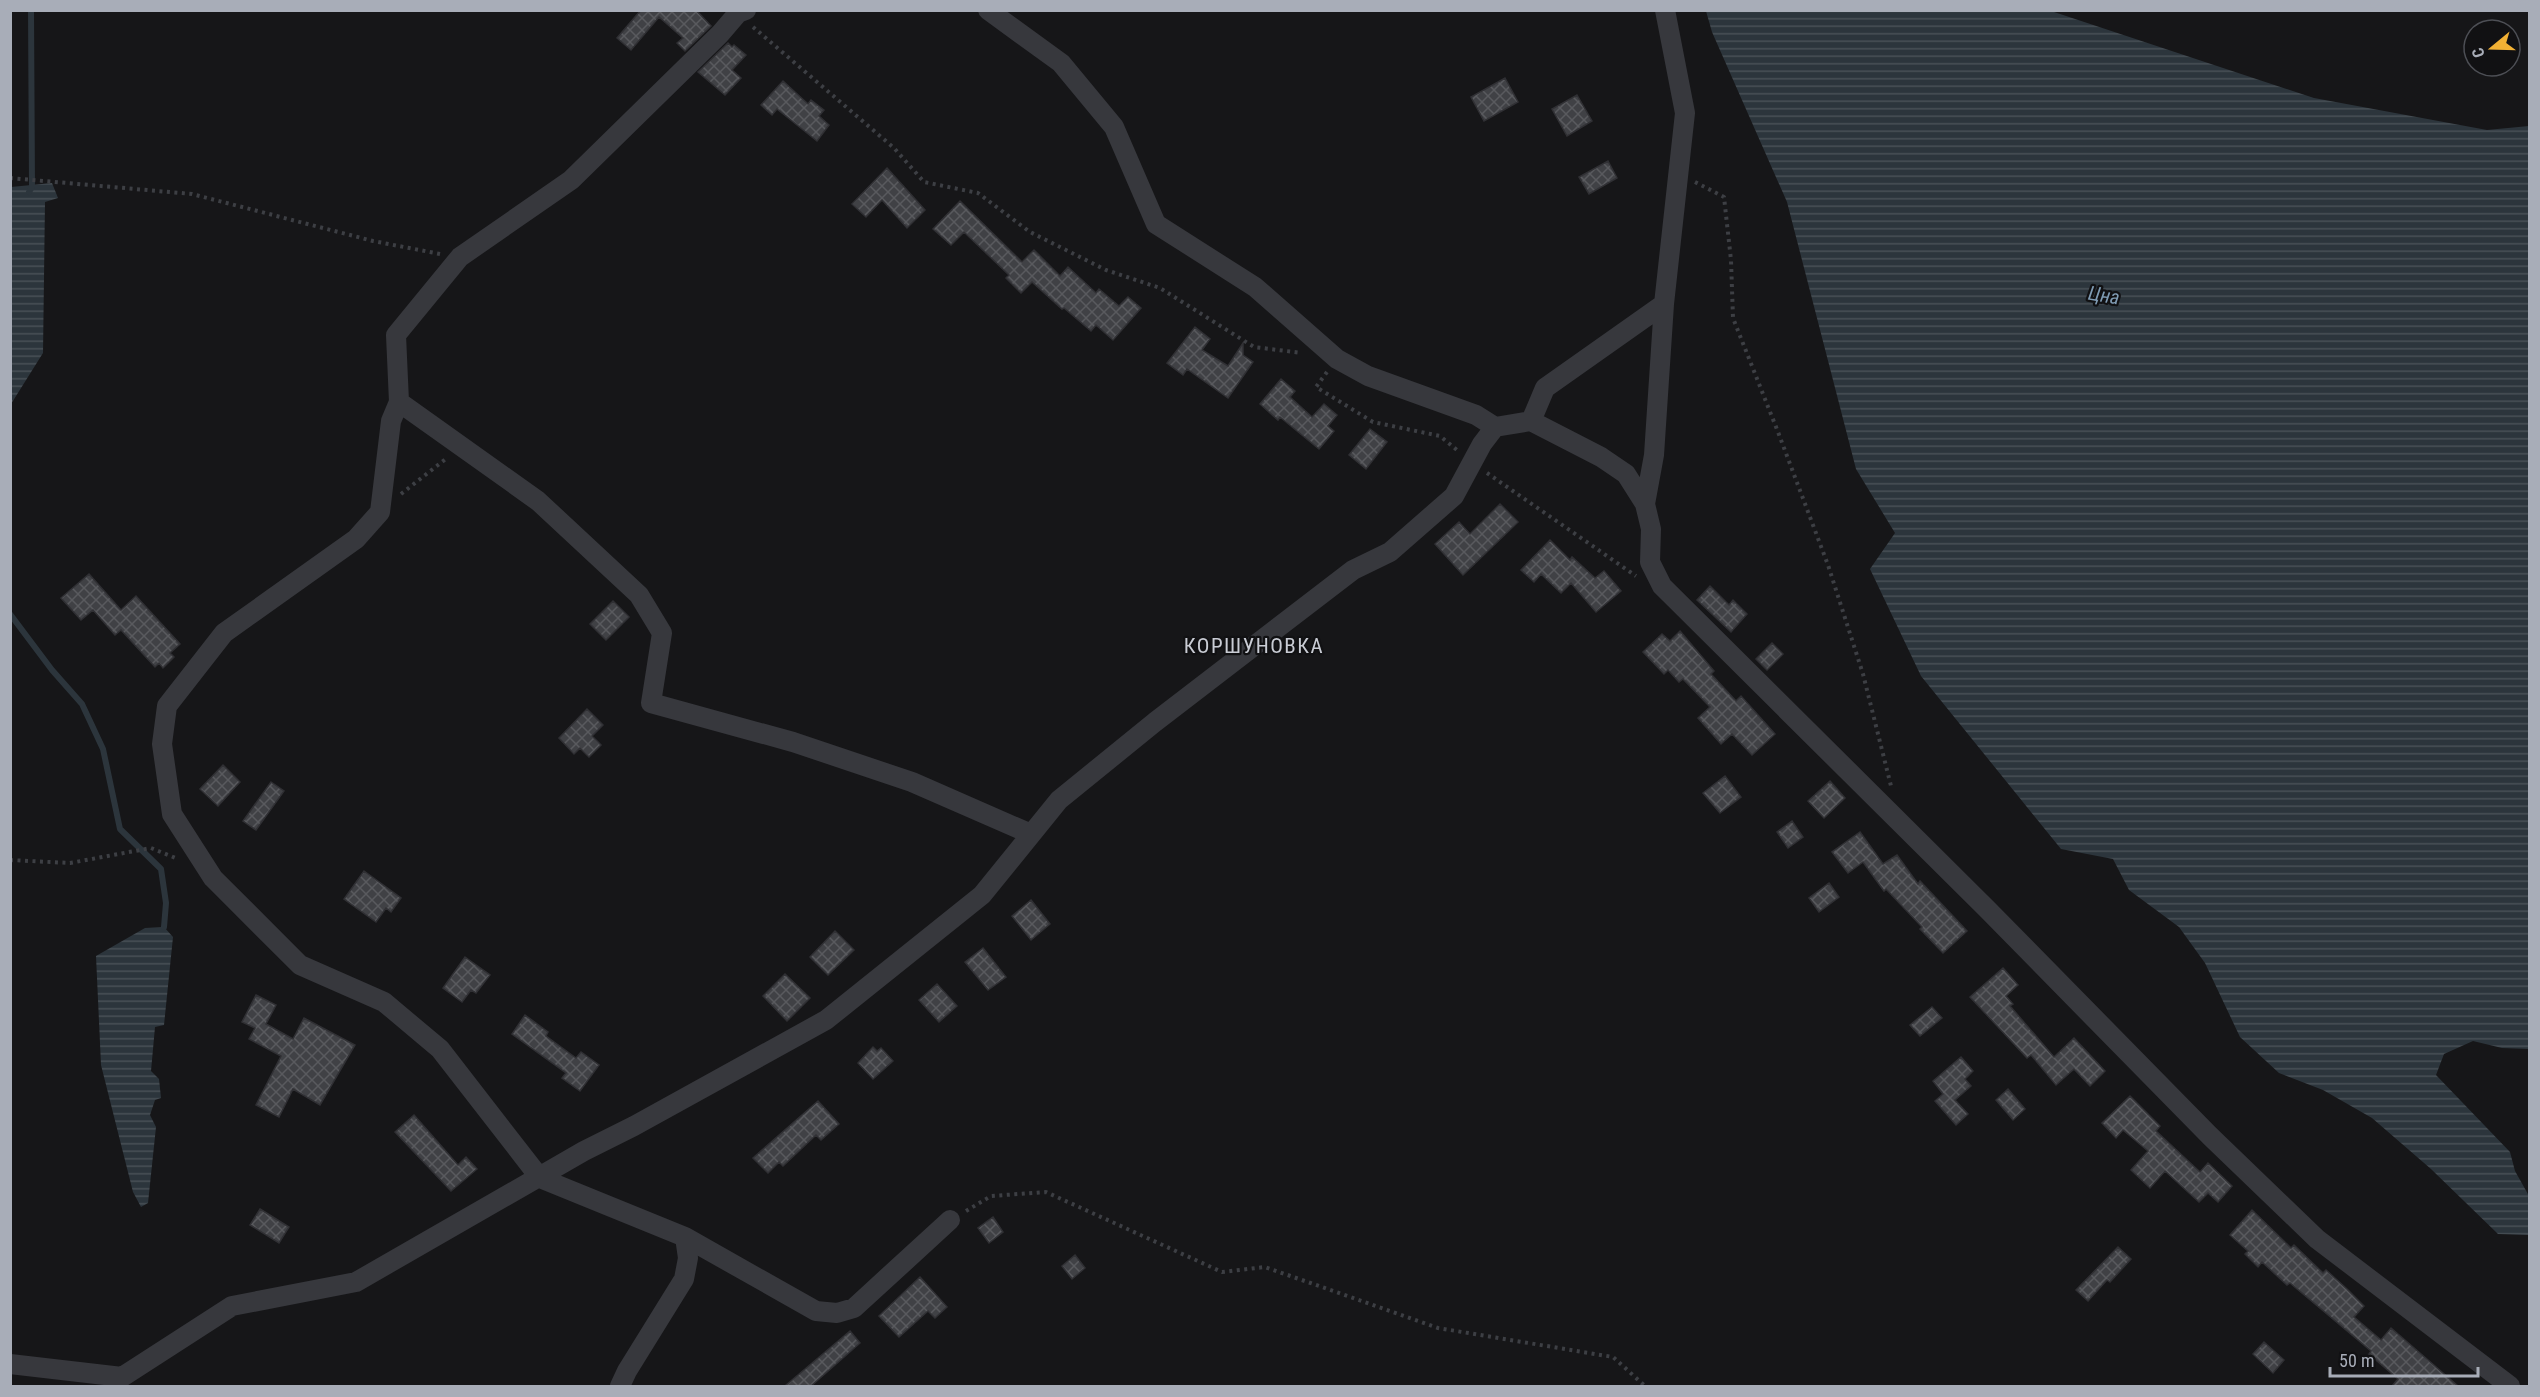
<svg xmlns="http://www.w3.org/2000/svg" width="2540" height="1397" font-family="'Roboto Condensed',sans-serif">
<defs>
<pattern id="water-rules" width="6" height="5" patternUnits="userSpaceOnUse" patternTransform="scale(1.5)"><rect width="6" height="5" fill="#2c353c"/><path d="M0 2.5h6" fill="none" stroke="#485056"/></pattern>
<pattern id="building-cross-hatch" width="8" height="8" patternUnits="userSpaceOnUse" patternTransform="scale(1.5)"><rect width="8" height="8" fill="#404145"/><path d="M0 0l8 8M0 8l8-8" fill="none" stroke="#595a5e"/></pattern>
</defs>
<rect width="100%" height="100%" fill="#161618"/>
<path fill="url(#water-rules)" d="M1706,11H2051L2314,98L2487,130L2529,126V1049L2502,1048L2473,1041L2444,1054L2436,1075L2510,1152L2515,1171L2529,1196V1235L2498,1234L2431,1169L2372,1118L2323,1090L2279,1073L2240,1037L2205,963L2179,927L2129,890L2113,859L2061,849L1921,676L1870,569L1895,533L1856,469L1787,202L1712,32Z
M52,183L58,198L45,202L43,353L11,404V187Z
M164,927L173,937L164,1025L155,1027L151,1071L159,1079L161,1098L155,1100L150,1115L156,1127L148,1203L141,1207L133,1192L101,1065L96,956L145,928Z"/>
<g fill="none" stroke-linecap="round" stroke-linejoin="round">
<path stroke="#2c353c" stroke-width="6" d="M29,192L32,187L31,10
M10,614L52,670L82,704L103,749L120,829L161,869L166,903L164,927"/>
</g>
<path fill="url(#building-cross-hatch)" stroke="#303034" stroke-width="1.5" d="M641,10H696L711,26L685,51L677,43L683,38L659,17L631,50L617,38Z
M728,43L732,47L734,45L746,55L732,70L741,78L725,95L698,72Z
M1505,78L1518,102L1484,121L1471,97Z
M783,81L808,104L811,100L824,110L819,116L829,125L817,141L777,109L772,115L761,105Z
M1577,95L1592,121L1567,136L1552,109Z
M1608,161L1617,178L1589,194L1579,177Z
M887,168L925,210L907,228L882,200L866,217L852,204Z
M960,201L1022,262L1034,250L1060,276L1068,267L1096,293L1099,289L1119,306L1128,297L1141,308L1113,340L1096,325L1091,331L1064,308L1062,309L1032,282L1021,293L1006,278L1009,275L964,232L951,245L933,229Z
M1195,327L1210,339L1202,350L1228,366L1243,343V355L1253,362L1228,398L1187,369L1183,375L1167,363Z
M1281,379L1295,391L1290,397L1312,417L1324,404L1337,415L1328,426L1334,431L1319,449L1280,417L1278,420L1260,404Z
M1370,429L1387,442L1366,469L1349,455Z
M1500,504L1518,522L1463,575L1435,544L1459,522L1470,534Z
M1550,540L1570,560L1572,557L1595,578L1604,571L1621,591L1596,612L1571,583L1561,593L1541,574L1534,582L1521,570Z
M89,574L121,610L136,596L180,644L170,653L174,657L163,668L159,663L155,667L121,630L115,635L93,610L81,620L61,598Z
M1710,586L1729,605L1733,600L1747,614L1731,632L1697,600Z
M613,601L629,617L606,640L590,624Z
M1680,631L1714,671L1711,674L1736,701L1741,696L1775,734L1752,755L1732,734L1721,744L1698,718L1710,707L1683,679L1679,682L1668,670L1664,674L1643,652L1662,634L1670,641Z
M1772,643L1783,654L1767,670L1756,659Z
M587,709L603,725L592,736L601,745L589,757L580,748L574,754L559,738Z
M223,765L240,782L218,806L200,789Z
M1725,776L1741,797L1720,813L1703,793Z
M1830,781L1845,798L1824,818L1808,801Z
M271,782L284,791L256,830L243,821Z
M1792,821L1803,837L1788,848L1777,832Z
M1860,832L1883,864L1897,855L1918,884L1920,881L1967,931L1943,953L1920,929L1922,927L1886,889L1884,891L1863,862L1848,873L1832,852Z
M364,871L401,898L391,912L386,908L376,922L344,899Z
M1829,883L1839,897L1819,912L1809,898Z
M1031,900L1050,924L1031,940L1012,916Z
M835,931L854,950L828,975L810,957Z
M983,948L1006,977L988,990L965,962Z
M465,957L490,975L476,993L471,990L462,1002L443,988Z
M2003,968L2018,985L2006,996L2013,1004L2010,1006L2054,1057L2074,1038L2105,1071L2090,1086L2074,1069L2056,1085L2031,1055L2027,1058L1970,997Z
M785,974L810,998L787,1021L763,996Z
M937,984L957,1006L939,1022L919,1000Z
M256,995L276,1005L266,1024L293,1039L304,1018L355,1045L320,1105L293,1089L279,1117L256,1105L281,1056L249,1039L255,1028L242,1022Z
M1932,1007L1942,1018L1920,1036L1910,1025Z
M525,1015L548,1032L546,1036L576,1058L581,1052L599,1065L580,1091L562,1078L566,1073L512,1034Z
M873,1047L877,1051L881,1048L893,1061L873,1079L858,1063Z
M1961,1057L1973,1071L1965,1079L1971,1086L1955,1100L1968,1114L1956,1125L1935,1101L1943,1094L1933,1081Z
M2008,1089L2025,1109L2013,1120L1996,1100Z
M2130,1096L2160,1126L2156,1131L2200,1172L2208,1163L2232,1186L2218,1202L2208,1193L2199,1202L2165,1171L2150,1188L2131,1170L2148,1151L2123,1130L2116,1138L2102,1123Z
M818,1101L839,1124L821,1140L816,1135L783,1166L779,1162L768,1173L753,1158Z
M414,1115L458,1165L466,1157L477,1169L451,1191L395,1132Z
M260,1209L289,1227L279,1243L250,1225Z
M2252,1210L2291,1248L2294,1245L2323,1273L2326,1270L2347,1289L2364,1306L2354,1317L2381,1340L2391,1328L2458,1386H2392L2398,1379L2369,1354L2371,1351L2290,1283L2287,1285L2262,1262L2258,1267L2245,1254L2248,1251L2230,1235Z
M993,1217L1003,1232L989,1243L978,1228Z
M2118,1247L2131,1259L2110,1282L2107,1280L2088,1301L2076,1290Z
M1075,1255L1085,1268L1072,1279L1062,1266Z
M920,1277L947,1307L935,1318L928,1311L899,1337L879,1316Z
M850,1331L860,1343L811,1386H785Z
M2264,1342L2284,1360L2273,1373L2253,1354Z"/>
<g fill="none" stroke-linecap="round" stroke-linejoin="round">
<path stroke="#3d3f44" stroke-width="4" stroke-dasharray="3 4.5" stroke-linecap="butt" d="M753,27L894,148L924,182L978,193L1030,232L1106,270L1160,288L1254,347L1302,353
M10,178L192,194L373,241L440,254
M1695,182L1724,197L1731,260L1733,318L1778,432L1828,565L1863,674L1891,786
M1327,372L1316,387L1373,422L1440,436L1457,450
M1487,473L1636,576
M401,494L447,458
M10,860L70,863L151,848L178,859
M966,1211L991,1196L1046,1192L1222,1272L1265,1267L1438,1328L1613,1357L1645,1386"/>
<path stroke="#37383d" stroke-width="20" d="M746,10L738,13L720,34L571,180L460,257L396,335L399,402L391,421L380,512L356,539L224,633L167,706L162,744L172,814L213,878L300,965L384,1002L440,1049L540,1178L685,1237L816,1311L837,1313L854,1308L950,1220
M988,10L1061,63L1114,127L1156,224L1255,287L1337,359L1368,376L1476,415L1495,427L1531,421L1601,457L1626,474L1645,504
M1665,10L1685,113L1664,304L1654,455L1645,504L1651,529L1650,562L1662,586L1987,909L2210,1136L2317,1239L2510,1386
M399,402L538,501L639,595L662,633L651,703L793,742L912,782L1031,834
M1531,421L1545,388L1664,304
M10,1364L122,1377L232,1306L356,1282L584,1151L634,1126L826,1020L982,895L1059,800L1155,722L1353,570L1390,552L1454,496L1482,444L1495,427
M620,1386L627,1371L684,1279L688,1258L685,1237"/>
</g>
<g text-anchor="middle" stroke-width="4.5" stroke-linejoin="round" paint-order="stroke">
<g font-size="20" font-style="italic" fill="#7f9bb3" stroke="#111113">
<text transform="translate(2104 295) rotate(9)" y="7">Цна</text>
</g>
<g font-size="21" letter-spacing="1.5" fill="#c9ccd4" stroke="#111113">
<text x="1254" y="653">КОРШУНОВКА</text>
</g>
</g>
<rect width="2540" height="1397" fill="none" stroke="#a8adb8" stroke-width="24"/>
<g transform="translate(2492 48) rotate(251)"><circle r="28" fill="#111113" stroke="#4d4f55" stroke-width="1.5"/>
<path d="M0-4.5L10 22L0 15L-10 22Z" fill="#f2b134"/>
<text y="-9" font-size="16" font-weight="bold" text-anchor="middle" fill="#a8adb8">С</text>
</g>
<path d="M2330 1367v9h148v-9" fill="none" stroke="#a8adb8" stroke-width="3"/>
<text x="2339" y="1367" font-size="18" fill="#a8adb8" stroke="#111113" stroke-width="4.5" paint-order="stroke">50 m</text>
</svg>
